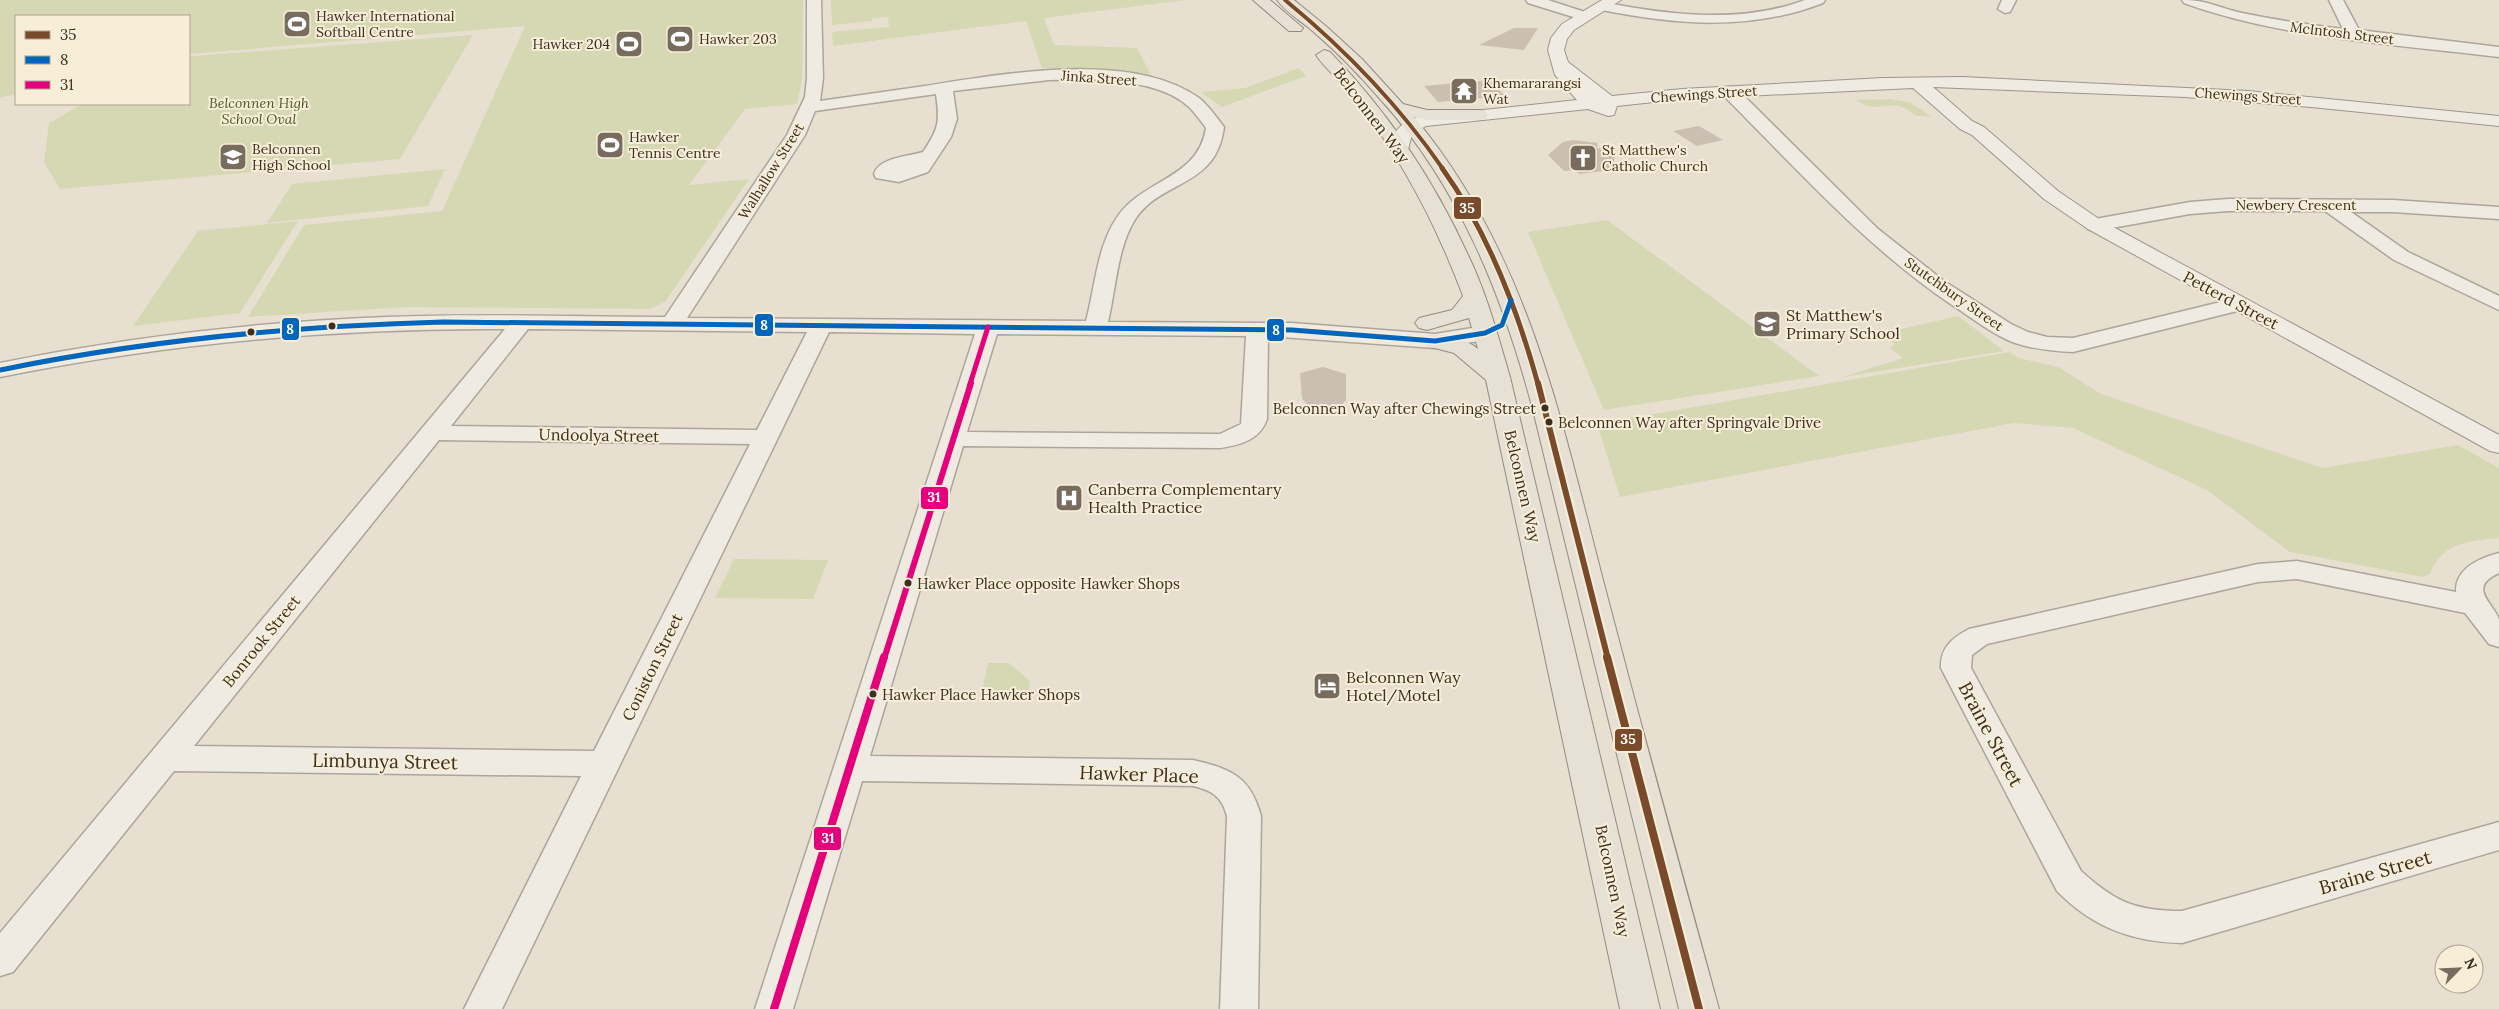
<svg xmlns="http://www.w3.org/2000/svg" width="2499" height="1009" font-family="Lora,serif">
<rect width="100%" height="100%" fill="#e7e0d1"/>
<path fill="#d6d7b3" d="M0,0H803L802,79L797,104L745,109L689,185L749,179L665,302L649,309L407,307L248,317L304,225L442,211L525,26L189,54V16H16V94L0,98Z
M831,0H1185L1044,18L1054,45L1137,48L1151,75L1100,68H1042L1026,21L833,46L832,32L889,27L888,17L872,18V21L832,25Z
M473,35L400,159L60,189L44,162L49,123L82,104H189V57L193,56Z
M1299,68L1306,76L1222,107L1201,92L1245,88Z
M1889,99L1909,102L1931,116C1909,117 1919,115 1902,107C1889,101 1877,114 1856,100Z
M445,169L428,206L267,223L292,184Z
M1607,220L1819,376L1604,410L1528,232Z
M298,221L240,313L133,326L198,231Z
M1958,316L2004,351L1843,377L1903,358L1890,348L1895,344L1880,334Z
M2010,352L2019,358L2058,367L2101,394L2323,468L2458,445L2499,468V538C2469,541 2442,542 2430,574L2423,577L2290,552L2207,490L2073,428L2014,423L1620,497L1597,424Z
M734,559L828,560L813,599L715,598Z
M988,663H1009L1030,681L1028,695H981Z"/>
<path fill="#cbbfb2" d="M1514,28H1538L1524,50L1479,45Z
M1490,80L1505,96L1438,102L1424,86Z
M1699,126L1723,140L1697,146L1673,131Z
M1573,140L1598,143L1597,148L1607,149L1606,154L1615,155L1612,170L1579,174L1575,170L1564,171L1548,155L1563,142Z
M1323,367L1346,374V400L1338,409L1310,407L1302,399L1300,373Z"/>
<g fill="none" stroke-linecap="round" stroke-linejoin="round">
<defs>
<path id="street" d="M807,0H821L823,78L820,101C855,96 890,91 925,86C1003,74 1131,50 1199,98C1208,105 1217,118 1224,127C1216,188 1163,179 1136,218C1117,247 1116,289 1108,322L1292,323L1435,334L1485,326L1493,328L1496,333L1493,338L1485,340L1435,348L1268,336L1267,419C1260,440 1240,445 1220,448L963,446L870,756L1193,760C1231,769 1250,776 1261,816L1258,1009H1220L1227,816C1222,797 1212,790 1193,786L862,781L793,1009H755L975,334L829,332L502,1009H464L581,776L174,771L13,972L0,976V933L505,329C335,328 167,343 0,377V363C128,337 256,322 386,317C479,313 572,317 665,317L787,135L805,97L807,78ZM1089,79C1122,82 1163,83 1189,107C1195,113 1201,121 1206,128C1198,179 1145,178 1118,216C1097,245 1095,288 1086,321L687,318L805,135L815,111L936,94C940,122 939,128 923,152C909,156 878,158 874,174L876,178L899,182L928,172L951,137L957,119L953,91L1049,80ZM528,329L807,332L757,430L451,426ZM997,334L1246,336L1241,424L1220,434L967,432ZM439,440L750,444L594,751L194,746Z
M1526,0H1548L1588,13L1590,16L1583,20L1528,3Z
M1805,0H1825L1823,3C1751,31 1677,25 1602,10L1595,6L1602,2C1668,15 1741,24 1805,0Z
M2002,0H2016L2010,12L2005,13L1998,9Z
M2182,0C2208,0 2219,8 2242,13C2276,20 2309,25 2343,29L2329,0H2343L2359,30L2499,47V57C2394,44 2284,39 2184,3Z
M1730,87L1736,88L1878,229L1944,281L2011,324L2028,332L2047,337L2073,338L2237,298L2245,299L2248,304L2245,309L2073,352C2052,351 2030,349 2010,341C1989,332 1971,317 1952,305C1866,247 1797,169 1724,96L1722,92L1724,88Z
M2228,199L2393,200L2499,207V219L2393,212H2351L2408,252L2499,296V310L2394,260L2325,211H2228L2190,214L2095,231L2088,229L2085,225L2088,221L2095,219L2190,202Z
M2499,553V573C2465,588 2496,605 2499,620C2499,628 2499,639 2499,647L2489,644L2465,613L2297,579L2258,582L1987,644L1972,655L1971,668L2081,871C2115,902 2136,911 2182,911L2499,822V850L2182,943C2132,942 2092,927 2057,891L1941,668C1940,648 1952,638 1969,629L2258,564L2297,561L2456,592C2455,568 2480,558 2499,553Z"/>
<path id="secondary" d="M1602,0H1621L1574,30L1567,39L1564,50L1568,62L1612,96L1682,89L1883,78L1962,77L2248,91L2499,116V126L2311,107L2185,97L1933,87L1972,121L1984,127L2058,191L2102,221L2499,435V453L2490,451L2088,229L2044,199L1972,135L1960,129L1913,88L1682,99L1617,106L1614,115L1608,116L1588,109L1426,126L1412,134L1407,153H1393L1391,149C1392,131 1400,124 1417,117L1577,100L1555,75L1548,50L1551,38L1562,24Z"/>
<path id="primary" d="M1253,0H1270L1303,28L1301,31H1289Z
M1277,0H1294L1327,27L1362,59L1403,104L1427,110H1479L1485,111L1488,115L1485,119L1479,120H1427L1414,117C1532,259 1562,426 1608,599C1644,736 1681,873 1719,1009H1679L1533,410C1503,297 1460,188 1381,100C1361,77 1340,55 1317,35C1305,23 1287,14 1277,0Z
M1324,50L1330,52C1387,111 1434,180 1468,255C1487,294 1498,336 1510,377L1660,1009H1620L1486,380L1454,353L1427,346L1423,341L1427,336C1442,332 1466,339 1478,349L1469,318L1427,330L1419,328L1415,323L1419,318L1452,310L1463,296C1436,224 1400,155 1352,95C1341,81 1326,70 1316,55Z"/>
</defs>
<use href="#street" stroke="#ada599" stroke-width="3"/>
<use href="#secondary" stroke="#9c958a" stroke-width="2"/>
<use href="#primary" stroke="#928b80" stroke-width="2"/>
<use href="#street" fill="#efebe3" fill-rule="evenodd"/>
<use href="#secondary" fill="#efebe3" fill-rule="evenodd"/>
<use href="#primary" fill="#e6e1d4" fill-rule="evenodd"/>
<defs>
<path id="bus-1-far3" d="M1285,0C1346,50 1398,104 1443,169"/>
<path id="bus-1-far2" d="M1442,168C1488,232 1517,308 1538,384"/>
<path id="bus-1-far1" d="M1538,383L1608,659"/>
<path id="bus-1" d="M1607,657L1699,1009"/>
<path id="bus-2" d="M0,370C147,340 294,326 443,322L1292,330L1435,341L1485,333L1502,325L1511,300"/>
<path id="bus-3-far2" d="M970,384L988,327"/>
<path id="bus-3-far1" d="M884,659L971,383"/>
<path id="bus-3" d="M774,1009L884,657"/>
</defs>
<use href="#bus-1-far3" stroke="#f7eed8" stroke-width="6"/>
<use href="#bus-1-far2" stroke="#f7eed8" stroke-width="8"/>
<use href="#bus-1-far1" stroke="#f7eed8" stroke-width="10"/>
<use href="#bus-1" stroke="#f7eed8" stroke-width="12"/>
<use href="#bus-2" stroke="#f7eed8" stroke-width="8"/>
<use href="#bus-3-far2" stroke="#f7eed8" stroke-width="8"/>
<use href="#bus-3-far1" stroke="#f7eed8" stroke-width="10"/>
<use href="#bus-3" stroke="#f7eed8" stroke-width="12"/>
<use href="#bus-1-far3" stroke="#7a4b2a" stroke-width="4"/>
<use href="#bus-1-far2" stroke="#7a4b2a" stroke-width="5"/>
<use href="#bus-1-far1" stroke="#7a4b2a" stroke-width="6"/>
<use href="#bus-1" stroke="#7a4b2a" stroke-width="8"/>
<use href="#bus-2" stroke="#0065bd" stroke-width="5"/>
<use href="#bus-3-far2" stroke="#e5007d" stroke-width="5"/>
<use href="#bus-3-far1" stroke="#e5007d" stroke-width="6"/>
<use href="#bus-3" stroke="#e5007d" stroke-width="8"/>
</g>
<defs>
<symbol id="stadium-square" viewBox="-11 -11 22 22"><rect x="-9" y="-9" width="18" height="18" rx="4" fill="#786c5e" stroke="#f7eed8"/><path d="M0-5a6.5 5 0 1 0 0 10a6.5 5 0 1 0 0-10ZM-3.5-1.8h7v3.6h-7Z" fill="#fff"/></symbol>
<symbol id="temple-square" viewBox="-11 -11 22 22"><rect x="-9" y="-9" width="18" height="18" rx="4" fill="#786c5e" stroke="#f7eed8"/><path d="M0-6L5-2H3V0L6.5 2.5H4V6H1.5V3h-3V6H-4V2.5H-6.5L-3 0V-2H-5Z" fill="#fff"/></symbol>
<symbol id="school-square" viewBox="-11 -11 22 22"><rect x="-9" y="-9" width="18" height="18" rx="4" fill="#786c5e" stroke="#f7eed8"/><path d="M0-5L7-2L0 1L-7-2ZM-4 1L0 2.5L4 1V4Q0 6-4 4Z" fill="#fff"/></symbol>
<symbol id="church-square" viewBox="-11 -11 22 22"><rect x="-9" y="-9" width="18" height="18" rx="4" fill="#786c5e" stroke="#f7eed8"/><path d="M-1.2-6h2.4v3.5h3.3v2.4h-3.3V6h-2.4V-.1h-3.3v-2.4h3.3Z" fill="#fff"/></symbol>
<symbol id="hospital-square" viewBox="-11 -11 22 22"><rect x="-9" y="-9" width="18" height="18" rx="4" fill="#786c5e" stroke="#f7eed8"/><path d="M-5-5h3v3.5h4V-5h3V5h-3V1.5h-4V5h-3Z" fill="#fff"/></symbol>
<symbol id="hotel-square" viewBox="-11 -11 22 22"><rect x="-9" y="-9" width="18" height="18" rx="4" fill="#786c5e" stroke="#f7eed8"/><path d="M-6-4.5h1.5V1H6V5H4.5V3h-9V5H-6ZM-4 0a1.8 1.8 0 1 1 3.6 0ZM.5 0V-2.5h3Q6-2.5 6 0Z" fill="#fff"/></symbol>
</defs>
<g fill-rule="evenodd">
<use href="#stadium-square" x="281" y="8" width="32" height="32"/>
<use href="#stadium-square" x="664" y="23" width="32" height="32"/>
<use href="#stadium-square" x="613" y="28" width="32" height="32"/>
<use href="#temple-square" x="1448" y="75" width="32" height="32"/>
<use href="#stadium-square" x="594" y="129" width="32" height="32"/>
<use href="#school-square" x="217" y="141" width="32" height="32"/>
<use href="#church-square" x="1567" y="142" width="32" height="32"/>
<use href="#school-square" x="1751" y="308" width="32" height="32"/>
<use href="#hospital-square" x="1053" y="482" width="32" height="32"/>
<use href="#hotel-square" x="1311" y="670" width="32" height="32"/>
</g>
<g fill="#3d2e20" stroke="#f7eed8" stroke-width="2">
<circle cx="332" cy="326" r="4.5"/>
<circle cx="251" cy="332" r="4.5"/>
<circle cx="1545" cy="408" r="4.5"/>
<circle cx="1549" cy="422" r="4.5"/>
<circle cx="908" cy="583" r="4.5"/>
<circle cx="873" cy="694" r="4.5"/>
</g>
<g text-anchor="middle" stroke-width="4" stroke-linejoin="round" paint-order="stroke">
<g font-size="14" fill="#3d2e20" stroke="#f7eed8" text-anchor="start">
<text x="316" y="21">Hawker International<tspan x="316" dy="16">Softball Centre</tspan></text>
<text x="699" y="44">Hawker 203</text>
<text x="610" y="49" text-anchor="end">Hawker 204</text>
<text x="1483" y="88">Khemararangsi<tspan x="1483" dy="16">Wat</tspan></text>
<text x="629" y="142">Hawker<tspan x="629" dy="16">Tennis Centre</tspan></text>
<text x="252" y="154">Belconnen<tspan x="252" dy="16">High School</tspan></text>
<text x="1602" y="155">St Matthew's<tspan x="1602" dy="16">Catholic Church</tspan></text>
</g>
<g font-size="14" fill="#3d2e20" stroke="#f7eed8">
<text transform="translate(2342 33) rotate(7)" y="5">McIntosh Street</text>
<text transform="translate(1099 78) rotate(4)" y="5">Jinka Street</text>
<text transform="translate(1704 94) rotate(-4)" y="5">Chewings Street</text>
<text transform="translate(2248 96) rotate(4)" y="5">Chewings Street</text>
<text transform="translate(771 171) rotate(-58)" y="5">Walhallow Street</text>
<text x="2296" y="210">Newbery Crescent</text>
<text transform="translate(1954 294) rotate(35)" y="5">Stutchbury Street</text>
</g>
<g font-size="14" font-style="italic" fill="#4d5a26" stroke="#f7eed8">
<text x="259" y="108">Belconnen High<tspan x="259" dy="16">School Oval</tspan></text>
</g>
<g font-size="15" fill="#3d2e20" stroke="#f7eed8" text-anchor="start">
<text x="1536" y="414" text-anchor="end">Belconnen Way after Chewings Street</text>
<text x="1558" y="428">Belconnen Way after Springvale Drive</text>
<text x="917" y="589">Hawker Place opposite Hawker Shops</text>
<text x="882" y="700">Hawker Place Hawker Shops</text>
</g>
<g font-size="16" fill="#3d2e20" stroke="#f7eed8">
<text transform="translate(1372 115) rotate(53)" y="6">Belconnen Way</text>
<text transform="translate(2231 300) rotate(28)" y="6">Petterd Street</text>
<text transform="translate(599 435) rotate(1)" y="6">Undoolya Street</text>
<text transform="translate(1523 486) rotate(77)" y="6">Belconnen Way</text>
<text transform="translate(261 641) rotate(-51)" y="6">Bonrook Street</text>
<text transform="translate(652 667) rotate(-64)" y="6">Coniston Street</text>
<text transform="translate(1613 881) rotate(78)" y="6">Belconnen Way</text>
</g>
<g font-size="16" fill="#3d2e20" stroke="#f7eed8" text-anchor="start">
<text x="1786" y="321">St Matthew's<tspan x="1786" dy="18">Primary School</tspan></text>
<text x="1088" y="495">Canberra Complementary<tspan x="1088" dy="18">Health Practice</tspan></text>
<text x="1346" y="683">Belconnen Way<tspan x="1346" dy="18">Hotel/Motel</tspan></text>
</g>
<g font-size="19" fill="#3d2e20" stroke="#f7eed8">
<text transform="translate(1991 734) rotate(62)" y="7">Braine Street</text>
<text transform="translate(385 761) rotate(1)" y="7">Limbunya Street</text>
<text transform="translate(1139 774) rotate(2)" y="7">Hawker Place</text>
<text transform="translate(2375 872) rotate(-16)" y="7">Braine Street</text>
</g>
</g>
<g stroke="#f7eed8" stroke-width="2">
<rect x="1453" y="196" width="29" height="24" rx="5" fill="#7a4b2a"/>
<rect x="754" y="313" width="20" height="24" rx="5" fill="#0065bd"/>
<rect x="281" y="317" width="19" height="24" rx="5" fill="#0065bd"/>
<rect x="1266" y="318" width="19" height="24" rx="5" fill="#0065bd"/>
<rect x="920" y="486" width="29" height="24" rx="5" fill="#e5007d"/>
<rect x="1614" y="728" width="29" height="24" rx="5" fill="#7a4b2a"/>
<rect x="813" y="826" width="29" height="25" rx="5" fill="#e5007d"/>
</g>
<g font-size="14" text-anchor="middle" font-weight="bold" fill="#fff">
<text x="1467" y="213">35</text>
<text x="764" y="330">8</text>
<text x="290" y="334">8</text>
<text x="1276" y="335">8</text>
<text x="934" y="502">31</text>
<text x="1628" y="744">35</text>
<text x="828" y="843">31</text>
</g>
<rect x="15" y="15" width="175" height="90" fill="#f7eed8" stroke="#ada18e"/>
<rect x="25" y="31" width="25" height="8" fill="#7a4b2a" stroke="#ada18e"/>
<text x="60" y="40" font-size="15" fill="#3d2e20">35</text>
<rect x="25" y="56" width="25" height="8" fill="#0065bd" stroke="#ada18e"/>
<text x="60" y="65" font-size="15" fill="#3d2e20">8</text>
<rect x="25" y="81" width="25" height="8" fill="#e5007d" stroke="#ada18e"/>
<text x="60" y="90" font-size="15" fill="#3d2e20">31</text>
<g transform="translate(2459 969) rotate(66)"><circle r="24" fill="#f7eed8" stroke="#ada18e"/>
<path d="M0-4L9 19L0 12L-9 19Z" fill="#786c5e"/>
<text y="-8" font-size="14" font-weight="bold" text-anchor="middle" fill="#3d2e20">N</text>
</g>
</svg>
